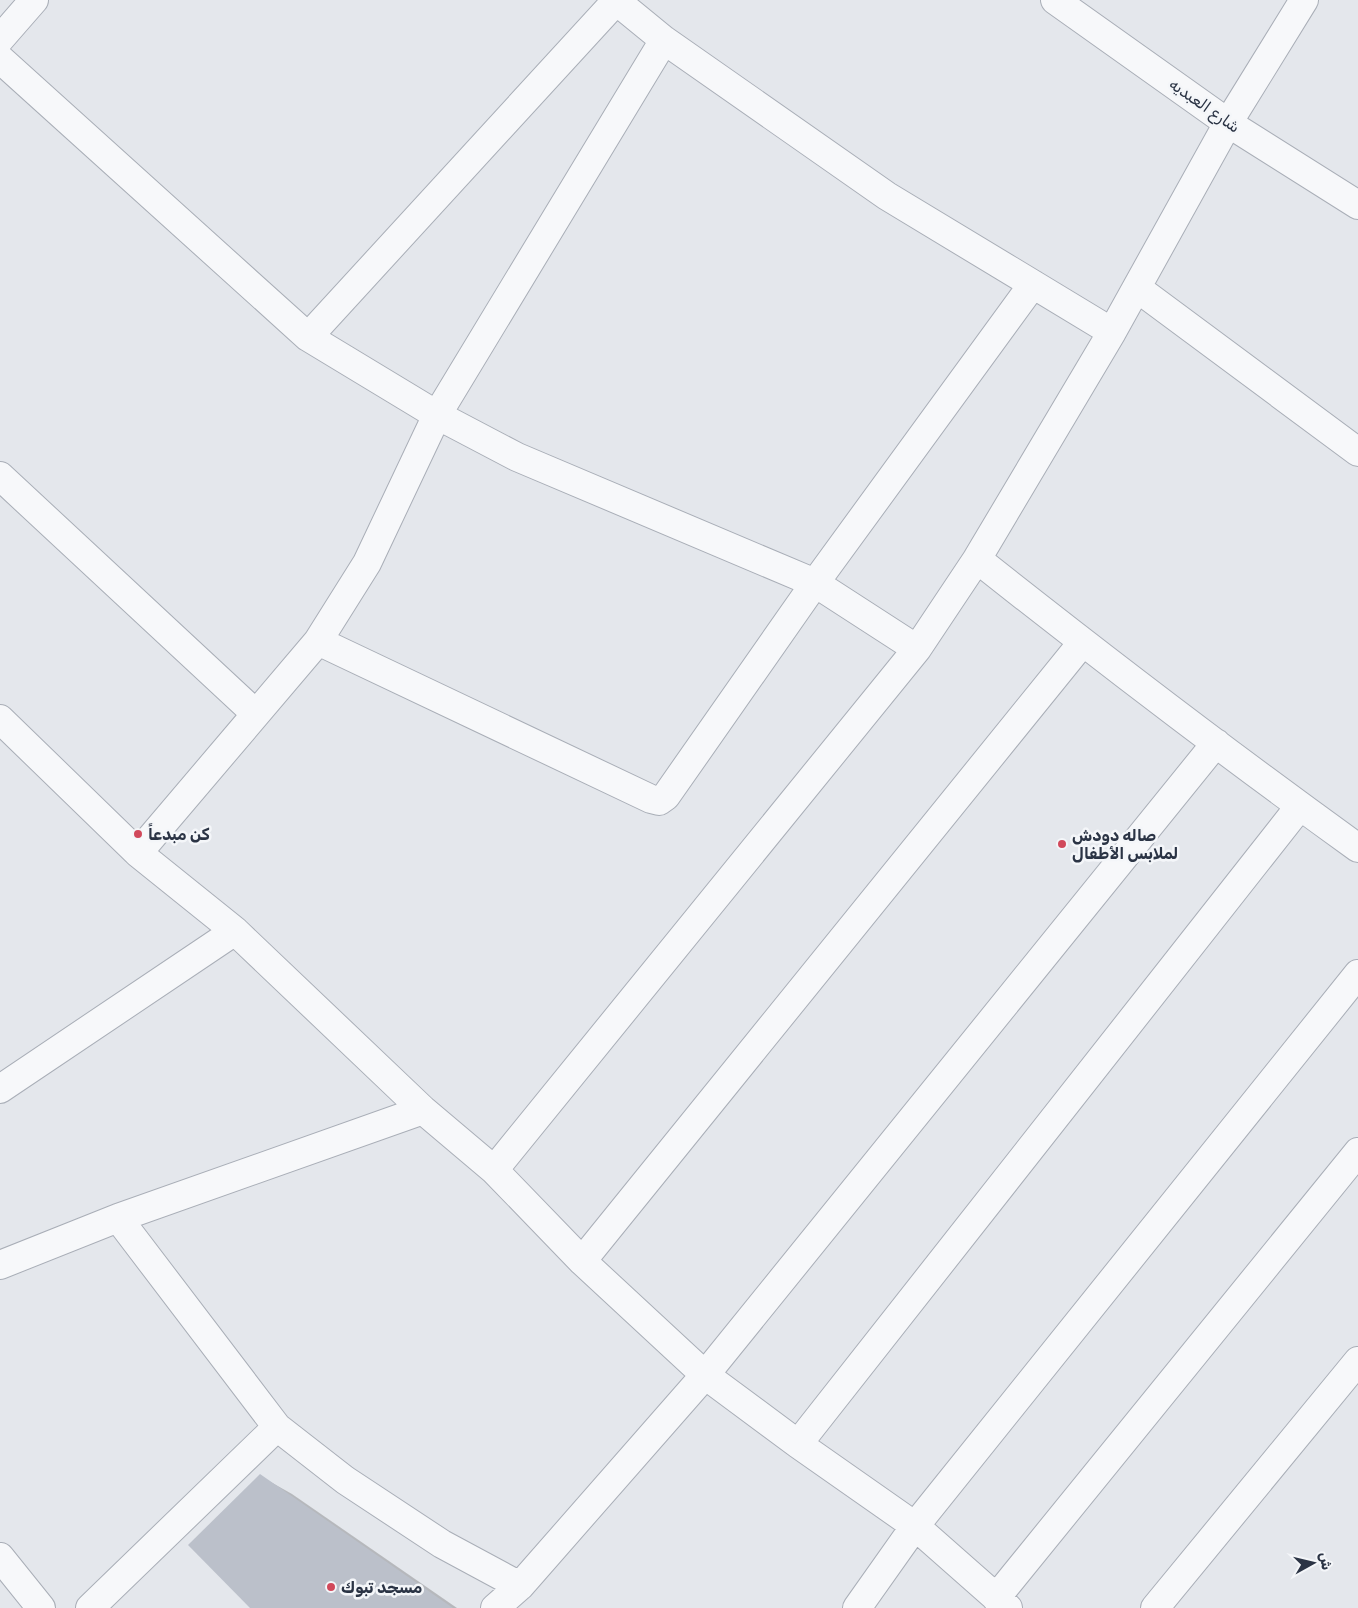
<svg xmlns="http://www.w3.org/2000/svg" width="1358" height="1608" font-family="Rubik,Vazirmatn,sans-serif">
<rect width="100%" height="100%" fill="#e4e7ec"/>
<path fill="#0003" d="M260,1476L292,1494L457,1608H251Z"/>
<path fill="#bbc0ca" d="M260,1474L453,1608H250L188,1545Z"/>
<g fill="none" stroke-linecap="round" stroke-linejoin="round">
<defs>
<path id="minor" d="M615,0L664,40L887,196L1112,332
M1055,0L1228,123L1358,205
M0,39L34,0
M0,59L308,337L437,415L517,457L815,583L917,649
M1137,288L1358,452
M308,337L616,1
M0,476L256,714
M977,559C1102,658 1229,755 1358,848
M318,641L651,799L659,801L666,796L815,583L1033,284
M0,719L138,853L235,931L423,1110L494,1170L582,1261L705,1375L798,1444L915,1526L1008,1608
M138,853L318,641L367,563L437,415L664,40
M0,1089L235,931
M494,1170L917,649L977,559L1112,332L1228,123L1304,0
M118,1218L277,1427L345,1480L442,1544L520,1586
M582,1261L1082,643
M0,1265L118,1218L423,1110
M798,1444L1300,806
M0,1557L41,1608
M996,1598L1358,1152
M90,1608L277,1427
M495,1608L520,1586L705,1375L1216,743
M857,1608L915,1526L1358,974
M1155,1608L1358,1361"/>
</defs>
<use href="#minor" stroke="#a9aeb7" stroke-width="30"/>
<use href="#minor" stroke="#f7f8fa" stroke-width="28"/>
</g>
<g fill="#d1495b" stroke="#f4f6f9" stroke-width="2">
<circle cx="138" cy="834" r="5"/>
<circle cx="1062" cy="844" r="5"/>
<circle cx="331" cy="1587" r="5"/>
</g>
<g text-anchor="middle" stroke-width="5" stroke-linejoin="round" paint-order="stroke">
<g font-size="16" fill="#2b3445" stroke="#f4f6f9">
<text transform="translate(1205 105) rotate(35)" y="6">شارع العبديه</text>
</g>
<g font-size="16" font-weight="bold" fill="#2b3445" stroke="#f4f6f9" text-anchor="start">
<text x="148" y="840">كن مبدعاً</text>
<text x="1072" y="841">صاله دودش<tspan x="1072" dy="18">لملابس الأطفال</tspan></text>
<text x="341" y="1593">مسجد تبوك</text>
</g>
</g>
<g transform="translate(1313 1563) rotate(82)" stroke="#f4f6f9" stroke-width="4" paint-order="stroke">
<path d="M0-4L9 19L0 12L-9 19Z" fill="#2b3445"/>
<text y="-8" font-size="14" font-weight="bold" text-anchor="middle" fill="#2b3445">ش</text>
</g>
</svg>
